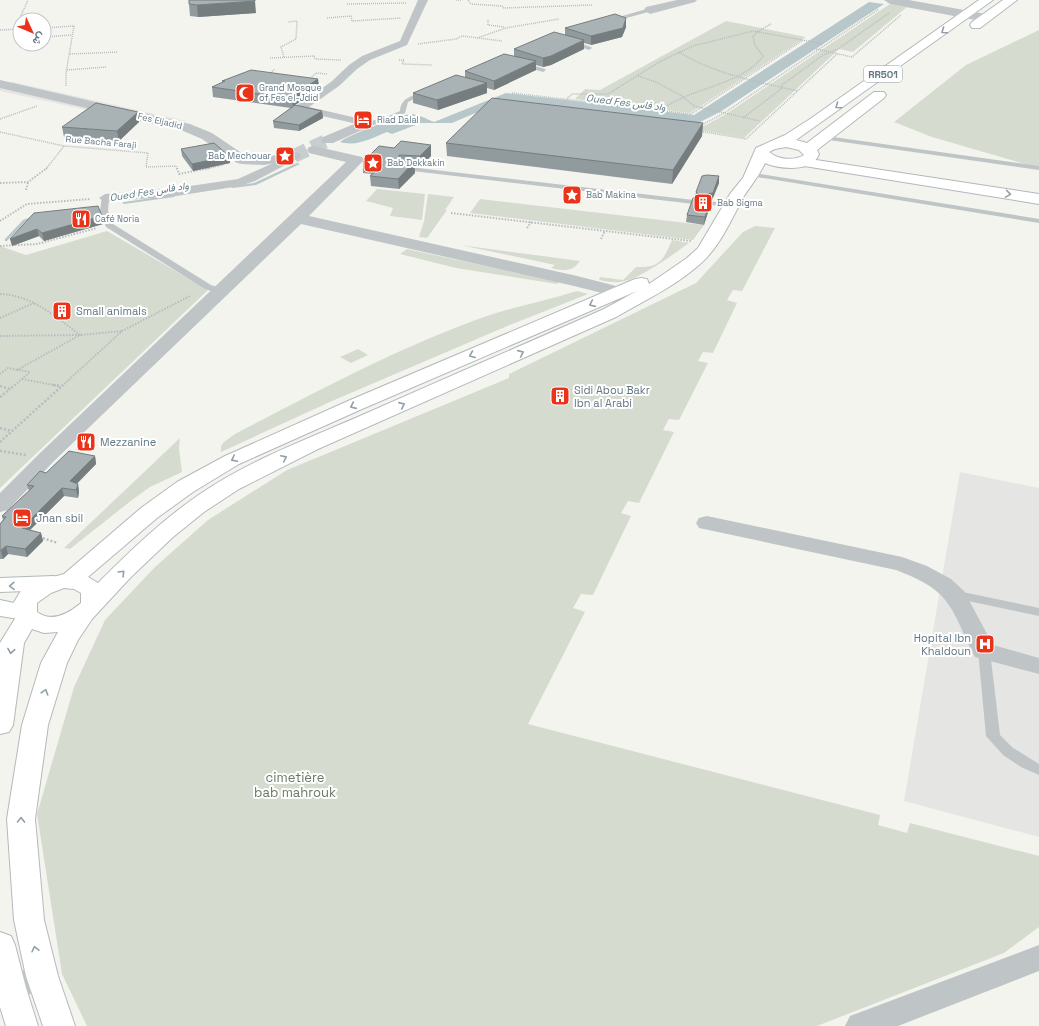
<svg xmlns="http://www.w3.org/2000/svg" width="1039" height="1026" font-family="'Space Grotesk',Vazirmatn,sans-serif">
<rect width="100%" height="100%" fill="#f4f4ef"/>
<path fill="#e5e5e3" d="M13,82L186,121L174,129L0,91V87Z
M960,472L1039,488V837L904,801Z"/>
<path fill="#d6dbd0" d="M890,4L907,7L853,52L839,49L744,138L694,129L706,125L726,114Z
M726,21L806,37L690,113L575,99L585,89L600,90Z
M1039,30V166L1028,165L932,137L894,122L966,65Z
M377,189L425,194L422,220L390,216L393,208L366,201Z
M428,194L454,197L445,210H447L427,238L419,237L424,221Z
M480,199L704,225L693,240L470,213Z
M755,226L775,228L742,291L733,290L727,300L737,303L713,353L703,352L698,361L708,363L679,420L669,419L663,430L674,432L639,503L628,501L621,513L631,516L593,595L581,594L573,608L585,612L528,724L880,815L878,825L907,833L910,823L1039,856V927L1004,953L817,1026H87L62,974L37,814L74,687L105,620L155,567L208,520L287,470L509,378V374L696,283L743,232Z
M107,231L208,290L0,488V246L26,255Z
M672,240L689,243C674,254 639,280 620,282C613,283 605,281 599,280L600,277L623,280L636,267C659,268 663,261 672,240Z
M460,245L580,261C573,272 563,271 551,268L555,265Z
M407,249L559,282L557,284L456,268L400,254Z
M577,291L588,294L505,327L332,401L221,452V446L224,442L235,434C316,392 401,346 487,316C517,306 548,300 577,291Z
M358,349L368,355L351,363L340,357Z
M180,438L179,449L182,472L150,487L132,500L70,549L64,548Z"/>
<path fill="#b8c7ca" d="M869,2L884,4L720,112L694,125L494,105L452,123H421L392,134L387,132C372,138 357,147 340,142C346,136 401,115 410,114C416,113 427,119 434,122L506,93L694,115Z"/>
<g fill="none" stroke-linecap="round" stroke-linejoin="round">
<path fill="#b8c7ca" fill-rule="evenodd" d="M297,163L300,164L256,185L233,188L231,187L233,186L254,183Z
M173,195L175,196L174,197L124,204L122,203L124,202Z
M34,216L37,217L25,222L7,241H5V239L23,220Z"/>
<path stroke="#c8cece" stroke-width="14" stroke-dasharray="14 6" stroke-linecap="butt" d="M294,156L328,140"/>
<defs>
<path id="secondary" d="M803,158L1039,194V204L798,165L796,162L798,159Z
M53,576L61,578L65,583L61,588L53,590L0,592V578Z
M0,600L33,607L37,612L33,617L25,620L0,616Z"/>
<path id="primary" d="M979,0H993L796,140L807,143L874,92H884L886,95L884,98L817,150L819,154C813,173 779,169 765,163C759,176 752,184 744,196C731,220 720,247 699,265C675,286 644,301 616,317L318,449L239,489L204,512L173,537L130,578L92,619L78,640L67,663L48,725L35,819L44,920L58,976L75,1026H43L26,976L14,920L7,819L22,725L41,663L58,632L44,633L32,629L24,643L13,725L9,732L0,734V643L16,617L12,610L13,604L20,592L26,587L42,580L64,574L141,508L177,482L225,456L348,401L635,279L641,278L647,279L649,284L687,258L698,248L730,194L743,178L756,148L785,135L810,119ZM786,147L799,150L804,155C794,161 779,160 769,152L775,149ZM637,291L604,309C523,345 441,380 360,416C307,439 251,460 203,492C164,518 131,550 98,583L88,577L157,518L193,492L239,464L362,409ZM64,588L74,589L81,593V603C68,614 52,623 37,612V603L51,593Z
M1003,0H1017L980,28H972L970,25L972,22Z
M0,932L11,936L15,945L26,988L38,1026H6L0,1007Z"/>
</defs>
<use href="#secondary" stroke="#b1b8bb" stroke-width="2"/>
<use href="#primary" stroke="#b4b9bc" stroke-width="2"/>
<path stroke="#b9bcbe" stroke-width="1.5" stroke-dasharray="1 1" stroke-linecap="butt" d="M456,0H462
M468,0L471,4L502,6L504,8L592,5
M347,4L407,3
M327,18L351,16L352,21L401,18
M488,20V25L504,27
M44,28L74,26L66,73V86
M15,29L28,0
M0,30L20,29
M44,37L72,35
M15,38H20
M477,38L506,28L559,19
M418,44L456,39L462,36L502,41
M816,49L852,57L901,15
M679,52C714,74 758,82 798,91
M70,54L118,52
M284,57L281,47L296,39L297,21L288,22
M270,58L314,56L315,59L341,60
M399,60H404L402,64L432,65
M67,70L106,67
M269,74L275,69
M638,76L656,82L682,96L694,106L760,121
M309,80L316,73L327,74
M512,93L691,114L803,40
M559,107L572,94H608L661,61L693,46L753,31L824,44
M661,110C691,87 741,86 763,56L755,45L753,37L757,32L771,24
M743,118L781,89L782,85L823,55L838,49L889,13
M0,119L37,106
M700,126L724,113L879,9
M699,131L746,139L837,54
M0,132L64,146L148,153L146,167L176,166L177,169
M46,169L64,146
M205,169L223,165"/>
<path stroke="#b9bcbe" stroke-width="2" stroke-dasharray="1.5 1.5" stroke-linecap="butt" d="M177,168L179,174L210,168
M0,183L28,182L47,168
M26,190L28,182
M451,213L691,241
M0,221L27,204L90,199
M527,228L531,222
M601,239L605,231
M0,246L37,244L97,228
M0,294C32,295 56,317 80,335L17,370
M0,318L34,303
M0,336L80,335L122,331
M0,374L8,368L30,372L14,386
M22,379L59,386
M62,386L122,331L190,296"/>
<path stroke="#b9bcbe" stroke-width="2.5" stroke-dasharray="2 2" stroke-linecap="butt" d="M53,385L61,386
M0,386L10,389L15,385
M0,397L10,389
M0,428L12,431
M0,442L63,385
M0,451L26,455
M39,537L58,543"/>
<path fill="#bfc4c6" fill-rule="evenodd" d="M650,8L652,9V11L608,23L605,21Z
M571,40L591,47L592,48L589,50L569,43L568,42Z
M522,62L545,69L546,70L543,72L520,65L519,64Z
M425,91L430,92L408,102L405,113C396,118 371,130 362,123L384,118L400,111C401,97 413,96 425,91Z
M819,135L1039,166V170L822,139H819Z
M401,166L694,200L698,202L694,204L404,170H401Z
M754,173L1039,219V223L757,177H754Z
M102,196L109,198L108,211L113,224L211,285L223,289V293L220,294L205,289L106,227L100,211Z
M708,201L732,204L736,206L732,208L711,205H708Z
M953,590L1039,608V616L949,597L947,594L949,591Z
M984,647L988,648L990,651L1000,735L1013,748L1039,764V775L1021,767L1003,755L986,736L978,651L980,648Z"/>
<path fill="#bfc4c6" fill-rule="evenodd" d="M418,0H428L407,45L370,60L357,69L339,86L309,107L370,121L371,123L370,125L366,126L296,110L295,108L296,106L331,82L349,65L362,56L400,41Z
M291,155L297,158L295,160L255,181L240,186L176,196L105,202L99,198L105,194L176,188L238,179Z"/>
<path fill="#bfc4c6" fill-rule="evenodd" d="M677,0H697L695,2L650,14L644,10L646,7Z
M884,0H909L986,14L992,18L986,22L890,4Z
M0,80L190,124L212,133L246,156L264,157L294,152L299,153L301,156L299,159L264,165L242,164L237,163L202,139L181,130L0,88Z
M366,119L371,120L373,123L371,126L333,143H323L321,140L323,137Z
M314,146L362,157L364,160L309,216L577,276L624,288L627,292L624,296L618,297L574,286L301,224L53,462L8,510L0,512V493L39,454L346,162L309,153L307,150L309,147Z
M707,516L902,557L927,566L951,579L964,591L993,645L1039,658V674L975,657C965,640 958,616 946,601C934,585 914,577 896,570L699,528L696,523L699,518Z
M42,963L53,967L58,976L53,985L0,1006V979Z"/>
<path fill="#bfc4c6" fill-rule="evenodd" d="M1039,945V971L898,1026H845L850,1016Z"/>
<use href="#secondary" fill="#fff" fill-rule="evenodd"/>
<use href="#primary" fill="#fff" fill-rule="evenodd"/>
</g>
<path fill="#919a9d" d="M189,4L256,13L198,17L190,16Z
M626,18V27L622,37L591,45L584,43V49L551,65L543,67L536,65V70L494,90L487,88V93L438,110L413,103V93L465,77V71L514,56V49L565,35V28Z
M318,79L319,89L295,105L322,111L323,118L299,131L274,128L273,121L291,108L213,97L212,87L223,82L222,81Z
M139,122L119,141L64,137L62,127Z
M703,123L702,136L672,184L447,156L446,143Z
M431,145V156L420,167L414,166L415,173L399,189L371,186L370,176L372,174L363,173V162L394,148Z
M181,149L229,156L230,163L193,171L182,156Z
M719,183L712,200H711L710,206L704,225L686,222L687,215L695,197L696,192Z
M34,213L102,216L103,224L44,241L39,236L12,246Z
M95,456L96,464L77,484H78L79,492L78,498L64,496L30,530L41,533L43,541L27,557L8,554L3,559H0V524L3,520L2,516L29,491L27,485L46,473Z"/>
<path fill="#767d7f" d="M255,1L256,13L198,17L197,5Z
M626,18V27L622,37L591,45V36Z
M584,40V49L551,65L543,67V58Z
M536,61V70L494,90V81Z
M318,79L319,89L295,105L293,108L292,99L294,95Z
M487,83V93L438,110L437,100Z
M322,111L323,118L299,131V125Z
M138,112L139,122L119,141L117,131Z
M703,123L702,136L672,184L673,170Z
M431,145V156L420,167V156Z
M229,156L230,163L193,171L192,164Z
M414,162L415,173L399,189L398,179Z
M719,176V183L712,200H711L710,206L704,225L707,194Z
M102,216L103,224L44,241L42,233Z
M37,229L39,236L12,246L10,239Z
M95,456L96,464L71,489L70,481Z
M78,484L79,492L78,498L76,490Z
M62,488L64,496L24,536L22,528Z
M41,533L43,541L27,557L25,549Z
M6,546L8,554L3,559L1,551Z"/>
<path fill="#a9b3b6" stroke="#767d7f" d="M189,0H255V1L197,5L189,4Z
M615,14L626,18L623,28L591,36L565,28Z
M554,32L584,40L551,56L543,58L514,49Z
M504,54L536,61L494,81L465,71Z
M251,70L318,79L294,95L292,99L212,87L225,81H222Z
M456,75L487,83L437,100L413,93Z
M492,98L703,123L673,170L446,143Z
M96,103L138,112L117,131L62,127Z
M295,105L322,111L299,125L273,121Z
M401,141L431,145L420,156L399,155V161L414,162L398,179L370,176L383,165L363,162L379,146L394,148Z
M214,143L229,156L192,164L181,149Z
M707,175L719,176L713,193L707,194L708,199H711L705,217L687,215L693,198L700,195L696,192L702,176Z
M98,206L102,216L42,233L37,229L10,239L34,213Z
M69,451L95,456L70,481L78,484L76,490L62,488L22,528L41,533L25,549L6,546L0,551V524L6,517L2,516L34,486L27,485L40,471L46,473Z"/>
<defs><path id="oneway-chevron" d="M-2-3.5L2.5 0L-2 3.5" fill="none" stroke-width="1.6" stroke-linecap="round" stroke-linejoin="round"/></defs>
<g stroke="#91a0a8">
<use href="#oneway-chevron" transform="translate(944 31) rotate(145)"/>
<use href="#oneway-chevron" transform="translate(838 106) rotate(145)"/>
<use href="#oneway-chevron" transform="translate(1008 194) rotate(9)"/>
<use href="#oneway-chevron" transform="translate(592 304) rotate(156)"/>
<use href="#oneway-chevron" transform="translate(521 353) rotate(-24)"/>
<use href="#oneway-chevron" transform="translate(472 355) rotate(157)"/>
<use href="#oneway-chevron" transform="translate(402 405) rotate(-24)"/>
<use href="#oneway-chevron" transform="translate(353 406) rotate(156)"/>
<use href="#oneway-chevron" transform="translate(284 458) rotate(-26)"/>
<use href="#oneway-chevron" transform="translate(234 459) rotate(154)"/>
<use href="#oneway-chevron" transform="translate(122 573) rotate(-45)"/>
<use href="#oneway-chevron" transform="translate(12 586) rotate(178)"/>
<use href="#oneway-chevron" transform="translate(11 651) rotate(100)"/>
<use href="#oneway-chevron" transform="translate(45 692) rotate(-73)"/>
<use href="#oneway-chevron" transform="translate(21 820) rotate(-89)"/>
<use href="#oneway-chevron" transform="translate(35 949) rotate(-103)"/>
</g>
<defs>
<symbol id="mosque-square" viewBox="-11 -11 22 22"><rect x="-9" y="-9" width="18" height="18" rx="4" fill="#ea3319" stroke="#fff"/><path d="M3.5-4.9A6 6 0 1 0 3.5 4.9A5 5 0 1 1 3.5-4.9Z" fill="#fff"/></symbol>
<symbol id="hotel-square" viewBox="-11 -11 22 22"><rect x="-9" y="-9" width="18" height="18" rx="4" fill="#ea3319" stroke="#fff"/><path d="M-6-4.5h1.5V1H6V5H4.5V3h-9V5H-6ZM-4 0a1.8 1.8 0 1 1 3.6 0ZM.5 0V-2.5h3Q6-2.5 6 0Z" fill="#fff"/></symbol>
<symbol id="sight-square" viewBox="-11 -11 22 22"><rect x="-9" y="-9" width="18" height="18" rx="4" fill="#ea3319" stroke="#fff"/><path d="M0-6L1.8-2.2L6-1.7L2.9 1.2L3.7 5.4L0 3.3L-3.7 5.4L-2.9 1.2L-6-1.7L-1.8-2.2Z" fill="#fff"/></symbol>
<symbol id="building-square" viewBox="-11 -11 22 22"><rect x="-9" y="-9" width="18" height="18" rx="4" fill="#ea3319" stroke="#fff"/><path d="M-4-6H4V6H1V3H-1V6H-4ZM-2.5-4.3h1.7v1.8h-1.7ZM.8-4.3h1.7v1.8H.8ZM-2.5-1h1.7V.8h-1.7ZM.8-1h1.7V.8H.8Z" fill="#fff"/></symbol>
<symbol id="restaurant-square" viewBox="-11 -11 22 22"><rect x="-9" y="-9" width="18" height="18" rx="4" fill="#ea3319" stroke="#fff"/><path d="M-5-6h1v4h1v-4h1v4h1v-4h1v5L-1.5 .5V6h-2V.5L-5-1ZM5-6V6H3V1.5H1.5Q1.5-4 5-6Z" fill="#fff"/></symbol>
<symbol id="hospital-square" viewBox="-11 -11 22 22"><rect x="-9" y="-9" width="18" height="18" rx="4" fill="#ea3319" stroke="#fff"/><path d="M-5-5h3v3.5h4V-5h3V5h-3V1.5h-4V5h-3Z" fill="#fff"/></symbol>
</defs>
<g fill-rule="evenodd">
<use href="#mosque-square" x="234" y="82" width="22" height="22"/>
<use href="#hotel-square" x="352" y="109" width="22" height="22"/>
<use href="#sight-square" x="274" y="145" width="22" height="22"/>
<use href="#sight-square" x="362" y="152" width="22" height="22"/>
<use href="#sight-square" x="561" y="184" width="22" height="22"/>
<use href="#building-square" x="692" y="192" width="22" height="22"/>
<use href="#restaurant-square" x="70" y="208" width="22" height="22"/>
<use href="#building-square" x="51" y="300" width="22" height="22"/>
<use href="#building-square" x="549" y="385" width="22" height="22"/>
<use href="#restaurant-square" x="75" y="431" width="22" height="22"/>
<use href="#hotel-square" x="11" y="507" width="22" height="22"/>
<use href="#hospital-square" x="974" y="633" width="22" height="22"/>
</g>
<g text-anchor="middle" stroke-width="4" stroke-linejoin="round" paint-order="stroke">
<g font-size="9" fill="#627782" stroke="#fff" text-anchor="start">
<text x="259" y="91">Grand Mosque<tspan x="259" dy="10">of Fes el-Jdid</tspan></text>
<text x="377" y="123">Riad Dalal</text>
<text x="271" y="159" text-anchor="end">Bab Mechouar</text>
<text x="387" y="166">Bab Dekkakin</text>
<text x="586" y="198">Bab Makina</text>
<text x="717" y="206">Bab Sigma</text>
<text x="95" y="222">Café Noria</text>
</g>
<g font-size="9" fill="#627782" stroke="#fff">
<text transform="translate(160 121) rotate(13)" y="3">Fes Eljadid</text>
<text transform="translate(101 142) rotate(5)" y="3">Rue Bacha Faraji</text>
</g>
<rect fill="#fff" stroke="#91a0a8" stroke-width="1" x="864" y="66" width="38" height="16" rx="3"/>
<g font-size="10" font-weight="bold" fill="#627782">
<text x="883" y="78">RR501</text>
</g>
<g font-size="10" font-style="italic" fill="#5d7b80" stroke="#fff">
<text transform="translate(626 102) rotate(7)" y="4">Oued Fes واد فاس</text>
<text transform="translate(149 191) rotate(-9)" y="4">Oued Fes واد فاس</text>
</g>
<g font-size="11" fill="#627782" stroke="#fff" text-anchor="start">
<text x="76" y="315">Small animals</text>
<text x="574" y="394">Sidi Abou Bakr<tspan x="574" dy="13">Ibn al Arabi</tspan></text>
<text x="100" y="446">Mezzanine</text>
<text x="36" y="522">Jnan sbil</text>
<text x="971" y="642" text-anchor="end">Hopital Ibn<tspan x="971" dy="13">Khaldoun</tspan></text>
</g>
<g font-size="13" fill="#687961" stroke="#fff">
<text x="295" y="782">cimetière<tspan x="295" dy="15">bab mahrouk</tspan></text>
</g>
</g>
<g transform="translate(32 32) rotate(134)"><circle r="19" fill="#ffffff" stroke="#c0c9cd"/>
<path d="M0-3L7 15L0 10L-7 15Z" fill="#ea3319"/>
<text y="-6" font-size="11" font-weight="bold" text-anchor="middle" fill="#627782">ش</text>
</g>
</svg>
